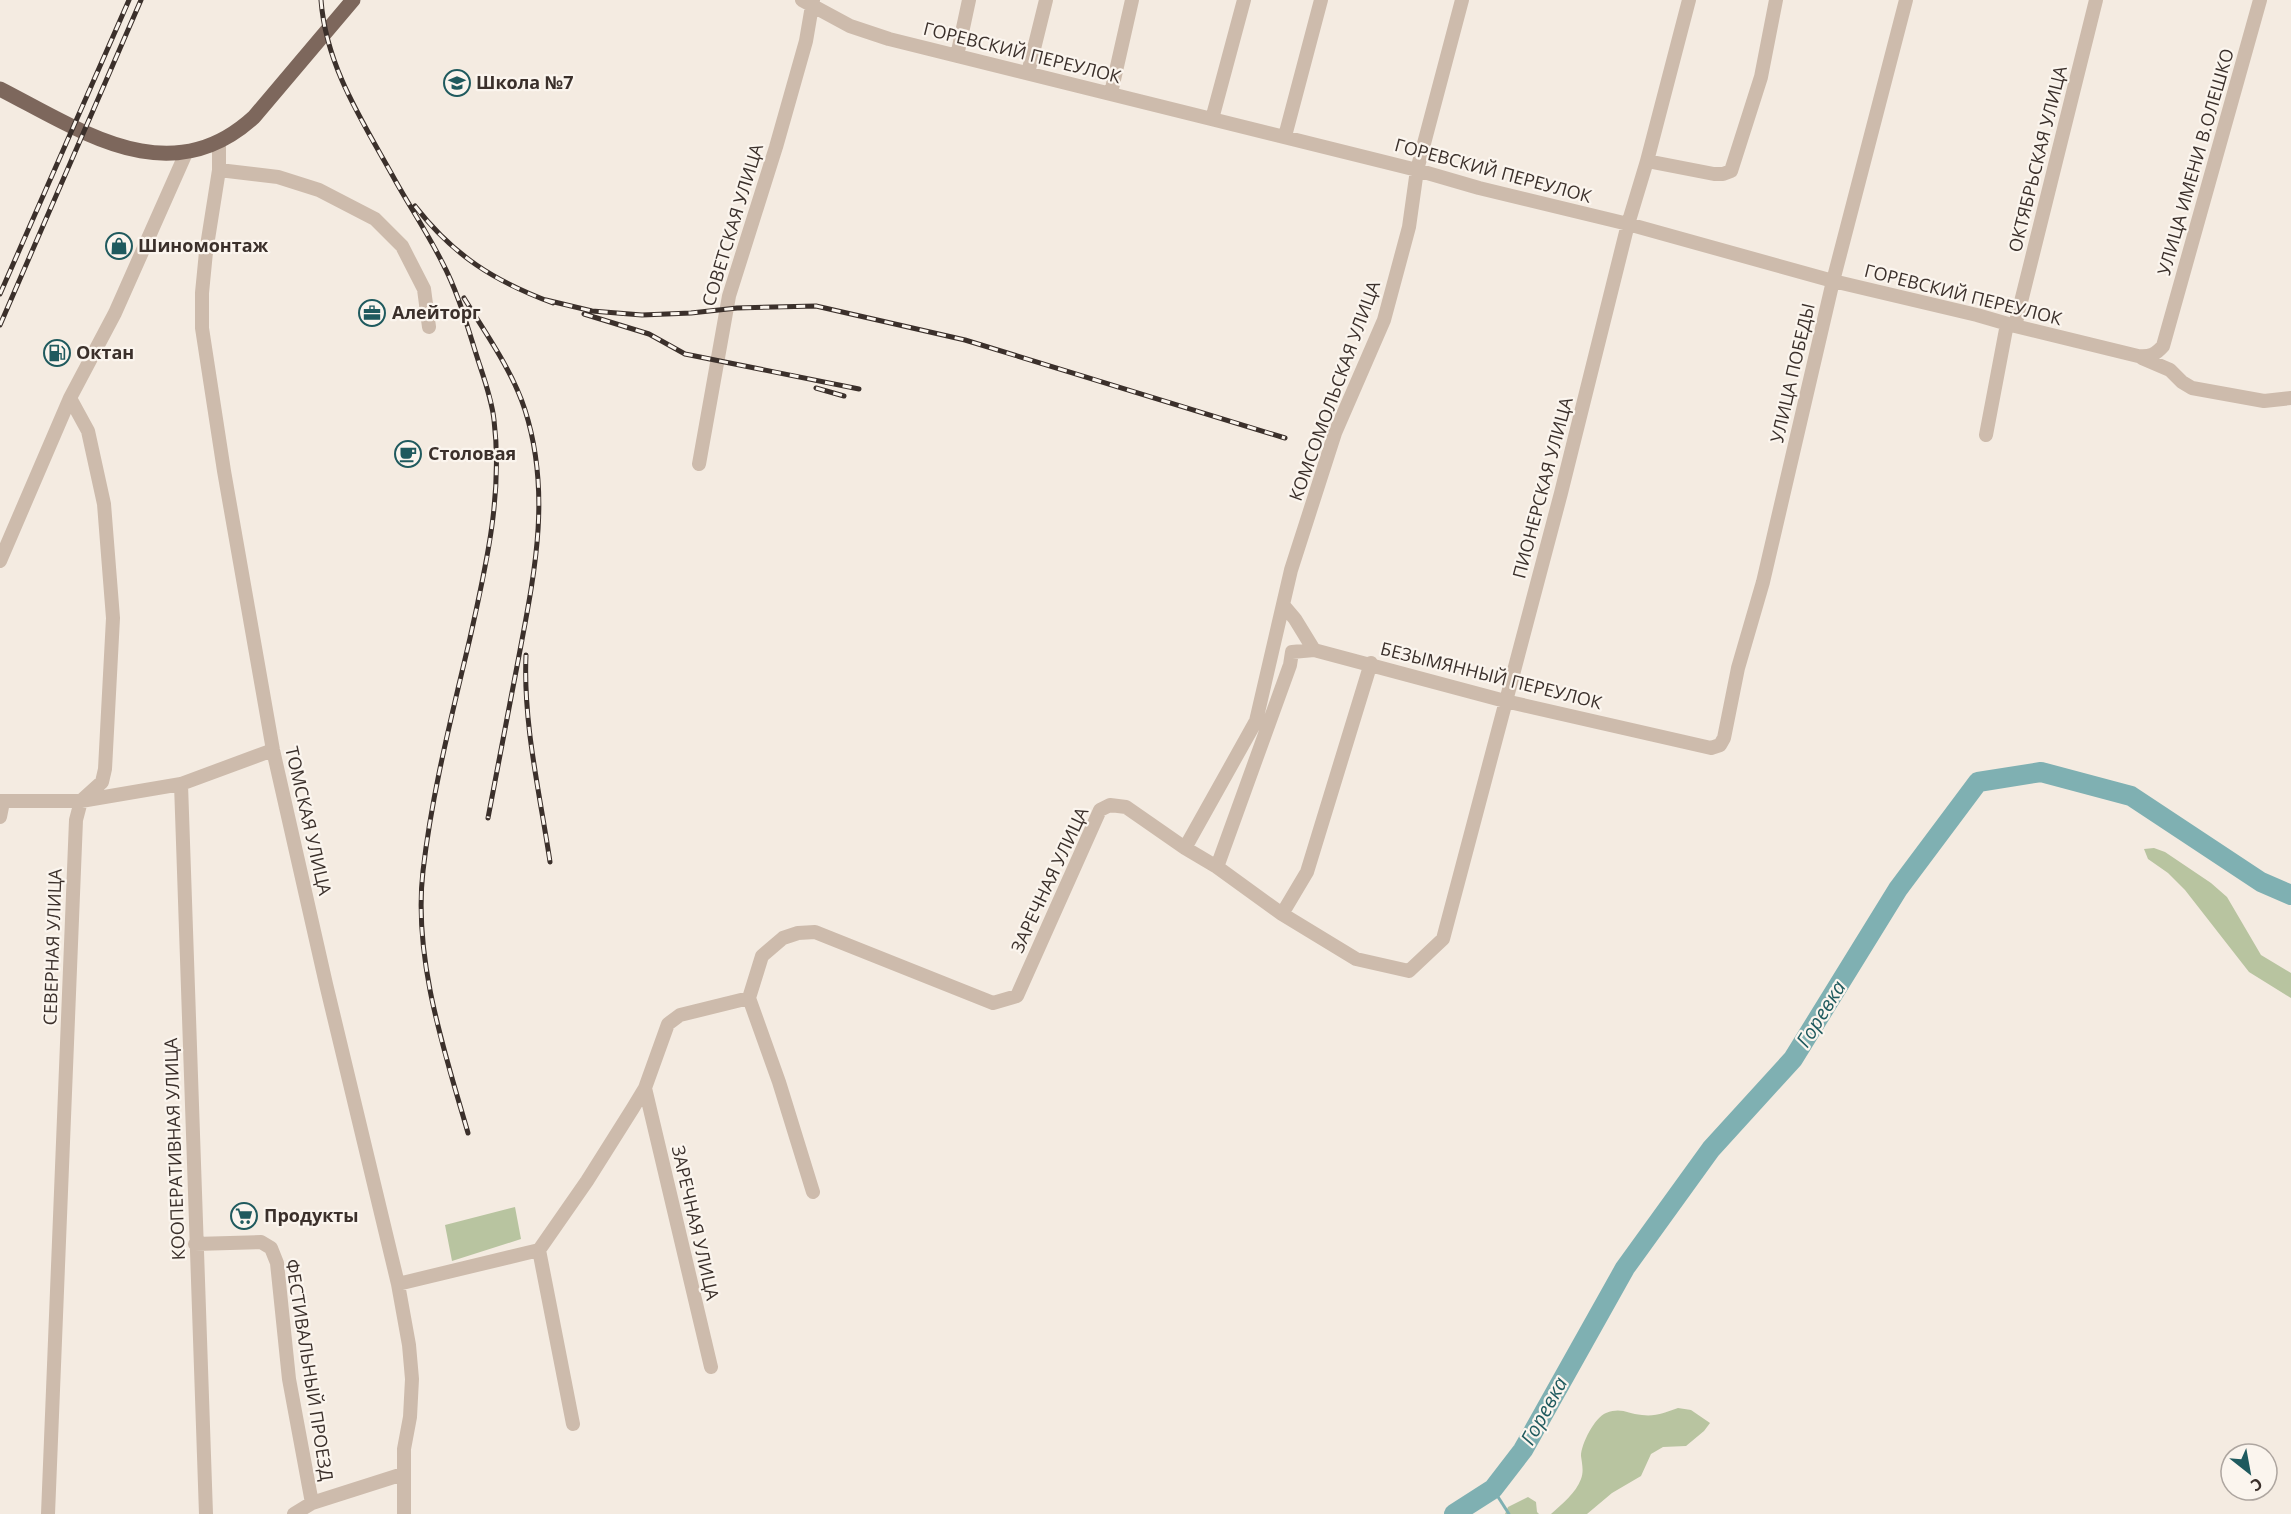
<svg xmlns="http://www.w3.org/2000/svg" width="2291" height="1514" font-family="'Open Sans',sans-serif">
<rect width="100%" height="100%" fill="#f4ebe1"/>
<path fill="#b8c4a0" d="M2154,848L2165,852L2211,883L2227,897L2261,955L2291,973V998L2249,972L2185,890L2168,873L2148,859L2144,849Z
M515,1207L521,1239L452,1261L445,1225Z
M1678,1408L1691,1410L1710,1423L1704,1431L1686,1446L1663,1447L1651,1454L1641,1476L1612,1493L1587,1514H1551C1562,1504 1576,1493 1581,1479C1584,1471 1582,1464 1581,1456C1581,1444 1595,1417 1606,1413C1622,1407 1627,1414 1642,1415C1655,1417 1667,1412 1678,1408Z
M1528,1497L1536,1502L1537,1512L1539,1514H1505L1508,1507Z"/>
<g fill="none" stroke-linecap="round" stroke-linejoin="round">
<path stroke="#7fb0b2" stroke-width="3" d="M1493,1489L1509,1514"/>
<path stroke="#7fb0b2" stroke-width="20" d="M1454,1514L1493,1489L1523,1450L1625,1268L1711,1149L1793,1059L1898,889L1978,782L2041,772L2131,796L2261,882L2291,895"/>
<path stroke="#cdbbac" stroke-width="14" d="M802,0L850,26L889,39L1417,170L1479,188L1628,224L1833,281L1977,315L2015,326L2138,356C2150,357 2155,355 2163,346L2260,0
M957,56L969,0
M1028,73L1046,0
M1111,93L1132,0
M1212,119L1244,0
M1285,136L1321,0
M219,143V170L278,177L319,190L375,219L402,246L424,289L429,327
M1647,161L1714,174H1723L1731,171L1761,77L1776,0
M219,170L206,252L202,293V328L224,471L273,750L326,984L398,1284L409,1345L412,1379L410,1417L404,1449V1514
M2015,326L2096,0
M2142,358L2170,370L2182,382L2192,388L2264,401L2291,398
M1986,435L2007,324
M699,464L729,296L776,147L806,41L813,0
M0,561L70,398L115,313L186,153
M1284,606L1295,619L1314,650L1505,701L1711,748L1720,745L1724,738L1738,668L1763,582L1833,281L1906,0
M181,784L206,1514
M0,801H81L181,784L273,750
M0,817L3,802
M1185,848L1256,721L1291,570L1335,433L1384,320L1409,227L1417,170L1462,0
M1217,867L1290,665L1292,652L1314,650
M1282,914L1307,872L1371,663
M645,1088L711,1367
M813,1192L779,1082L749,998L762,956L783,938L798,933L815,932L993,1003L1017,996L1100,810L1110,805L1126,807L1185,848L1217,867L1282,914L1356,959L1409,971L1443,939L1561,493L1628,224L1647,161L1689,0
M195,1244L261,1242L271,1248L277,1263L289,1379L312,1503
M539,1250L573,1424
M398,1284L539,1250L587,1181L633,1108L645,1088L668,1024L680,1015L749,998
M48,1514L76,820L81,801L102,782L105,769L113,618L104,504L88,431L70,398
M294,1514L312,1503L403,1474"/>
<path stroke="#7d675c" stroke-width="15" d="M0,89C82,131 170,194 254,117L353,0"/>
<defs>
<path id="rail" d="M321,0C326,67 363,122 395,180C410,207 428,234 442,262C459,294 468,329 479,363C485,381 492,401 494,420C503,494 486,566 470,638C452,715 432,792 423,871C413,958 444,1050 468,1133
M415,206C454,256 494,281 553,303
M0,294L129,0
M464,298C486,334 512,370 525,410C552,495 534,576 518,661C508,713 498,766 488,818
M546,300L592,311L642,315L691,313L737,308L816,306L965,340L1285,438
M584,314L649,334L685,354L859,389
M0,325L141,0
M816,388L844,396
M526,655C523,724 540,794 550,862"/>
</defs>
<use href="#rail" stroke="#3b302b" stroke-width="5"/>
<use href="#rail" stroke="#fbf5ee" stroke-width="3" stroke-dasharray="9" stroke-linecap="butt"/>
</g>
<defs>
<symbol id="school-ring" viewBox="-11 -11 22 22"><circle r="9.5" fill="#fbf5ee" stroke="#1f5a5e" stroke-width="1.5"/><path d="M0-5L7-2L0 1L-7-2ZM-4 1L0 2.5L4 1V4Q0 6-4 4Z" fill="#1f5a5e"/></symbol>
<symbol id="shop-ring" viewBox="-11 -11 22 22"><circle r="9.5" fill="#fbf5ee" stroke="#1f5a5e" stroke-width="1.5"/><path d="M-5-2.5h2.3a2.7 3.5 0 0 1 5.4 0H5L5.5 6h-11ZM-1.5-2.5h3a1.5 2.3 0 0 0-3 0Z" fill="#1f5a5e"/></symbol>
<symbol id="office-ring" viewBox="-11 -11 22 22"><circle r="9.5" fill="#fbf5ee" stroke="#1f5a5e" stroke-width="1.5"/><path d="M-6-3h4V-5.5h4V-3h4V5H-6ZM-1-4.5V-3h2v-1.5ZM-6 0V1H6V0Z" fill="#1f5a5e"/></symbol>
<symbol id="fuel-ring" viewBox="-11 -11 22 22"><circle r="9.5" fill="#fbf5ee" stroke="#1f5a5e" stroke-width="1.5"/><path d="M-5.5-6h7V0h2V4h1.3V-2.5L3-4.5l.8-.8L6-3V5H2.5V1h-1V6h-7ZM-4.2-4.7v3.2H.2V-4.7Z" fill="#1f5a5e"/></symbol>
<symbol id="cafe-ring" viewBox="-11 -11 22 22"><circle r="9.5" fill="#fbf5ee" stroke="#1f5a5e" stroke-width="1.5"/><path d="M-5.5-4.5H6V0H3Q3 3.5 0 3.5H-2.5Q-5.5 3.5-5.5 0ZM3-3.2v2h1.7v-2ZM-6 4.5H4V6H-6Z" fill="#1f5a5e"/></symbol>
<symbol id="supermarket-ring" viewBox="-11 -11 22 22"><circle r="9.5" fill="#fbf5ee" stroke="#1f5a5e" stroke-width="1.5"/><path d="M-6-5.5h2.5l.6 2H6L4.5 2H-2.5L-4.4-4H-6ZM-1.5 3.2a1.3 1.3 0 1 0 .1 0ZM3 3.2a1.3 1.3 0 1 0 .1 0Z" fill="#1f5a5e"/></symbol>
</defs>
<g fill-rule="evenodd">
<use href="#school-ring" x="442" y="68" width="30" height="30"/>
<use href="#shop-ring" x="104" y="231" width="30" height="30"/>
<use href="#office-ring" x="357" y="298" width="30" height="30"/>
<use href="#fuel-ring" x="42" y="338" width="30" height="30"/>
<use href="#cafe-ring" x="393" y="439" width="30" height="30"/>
<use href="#supermarket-ring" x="229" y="1201" width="30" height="30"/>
</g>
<g text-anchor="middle" stroke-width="4.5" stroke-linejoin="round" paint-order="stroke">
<g font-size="18" fill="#3b302b" stroke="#fbf5ee">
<text transform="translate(1022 53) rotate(14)" y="6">ГОРЕВСКИЙ ПЕРЕУЛОК</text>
<text transform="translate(2038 159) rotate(-76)" y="6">ОКТЯБРЬСКАЯ УЛИЦА</text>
<text transform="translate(2196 162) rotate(-74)" y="6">УЛИЦА ИМЕНИ В.ОЛЕШКО</text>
<text transform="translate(1493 171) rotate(15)" y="6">ГОРЕВСКИЙ ПЕРЕУЛОК</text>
<text transform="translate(733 225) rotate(-73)" y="6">СОВЕТСКАЯ УЛИЦА</text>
<text transform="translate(1963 295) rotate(14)" y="6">ГОРЕВСКИЙ ПЕРЕУЛОК</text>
<text transform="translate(1793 373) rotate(-77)" y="6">УЛИЦА ПОБЕДЫ</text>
<text transform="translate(1335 391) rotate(-70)" y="6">КОМСОМОЛЬСКАЯ УЛИЦА</text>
<text transform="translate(1543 488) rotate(-75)" y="6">ПИОНЕРСКАЯ УЛИЦА</text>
<text transform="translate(1491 676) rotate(14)" y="6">БЕЗЫМЯННЫЙ ПЕРЕУЛОК</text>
<text transform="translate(308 821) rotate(77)" y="6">ТОМСКАЯ УЛИЦА</text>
<text transform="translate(1050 880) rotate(-65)" y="6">ЗАРЕЧНАЯ УЛИЦА</text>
<text transform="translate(53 947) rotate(-88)" y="6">СЕВЕРНАЯ УЛИЦА</text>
<text transform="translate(175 1149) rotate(-92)" y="6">КООПЕРАТИВНАЯ УЛИЦА</text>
<text transform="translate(695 1223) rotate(77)" y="6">ЗАРЕЧНАЯ УЛИЦА</text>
<text transform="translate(309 1370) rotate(81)" y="6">ФЕСТИВАЛЬНЫЙ ПРОЕЗД</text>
</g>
<g font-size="18" font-weight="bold" fill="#3b302b" stroke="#fbf5ee" text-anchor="start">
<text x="476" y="89">Школа №7</text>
<text x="138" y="252">Шиномонтаж</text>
<text x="392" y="319">Алейторг</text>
<text x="76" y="359">Октан</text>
<text x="428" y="460">Столовая</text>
<text x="264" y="1222">Продукты</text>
</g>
<g font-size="20" font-style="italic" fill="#1f5a5e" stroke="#fbf5ee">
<text transform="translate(1821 1014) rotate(-58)" y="7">Горевка</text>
<text transform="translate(1544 1411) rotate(-61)" y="7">Горевка</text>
</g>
</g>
<g transform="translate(2249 1472) rotate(149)"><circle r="28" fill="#fbf5ee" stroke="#aea6a0" stroke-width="1.5"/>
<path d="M0-4.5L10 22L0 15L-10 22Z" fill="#1f5a5e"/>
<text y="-9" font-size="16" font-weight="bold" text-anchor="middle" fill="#3b302b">С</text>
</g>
</svg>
